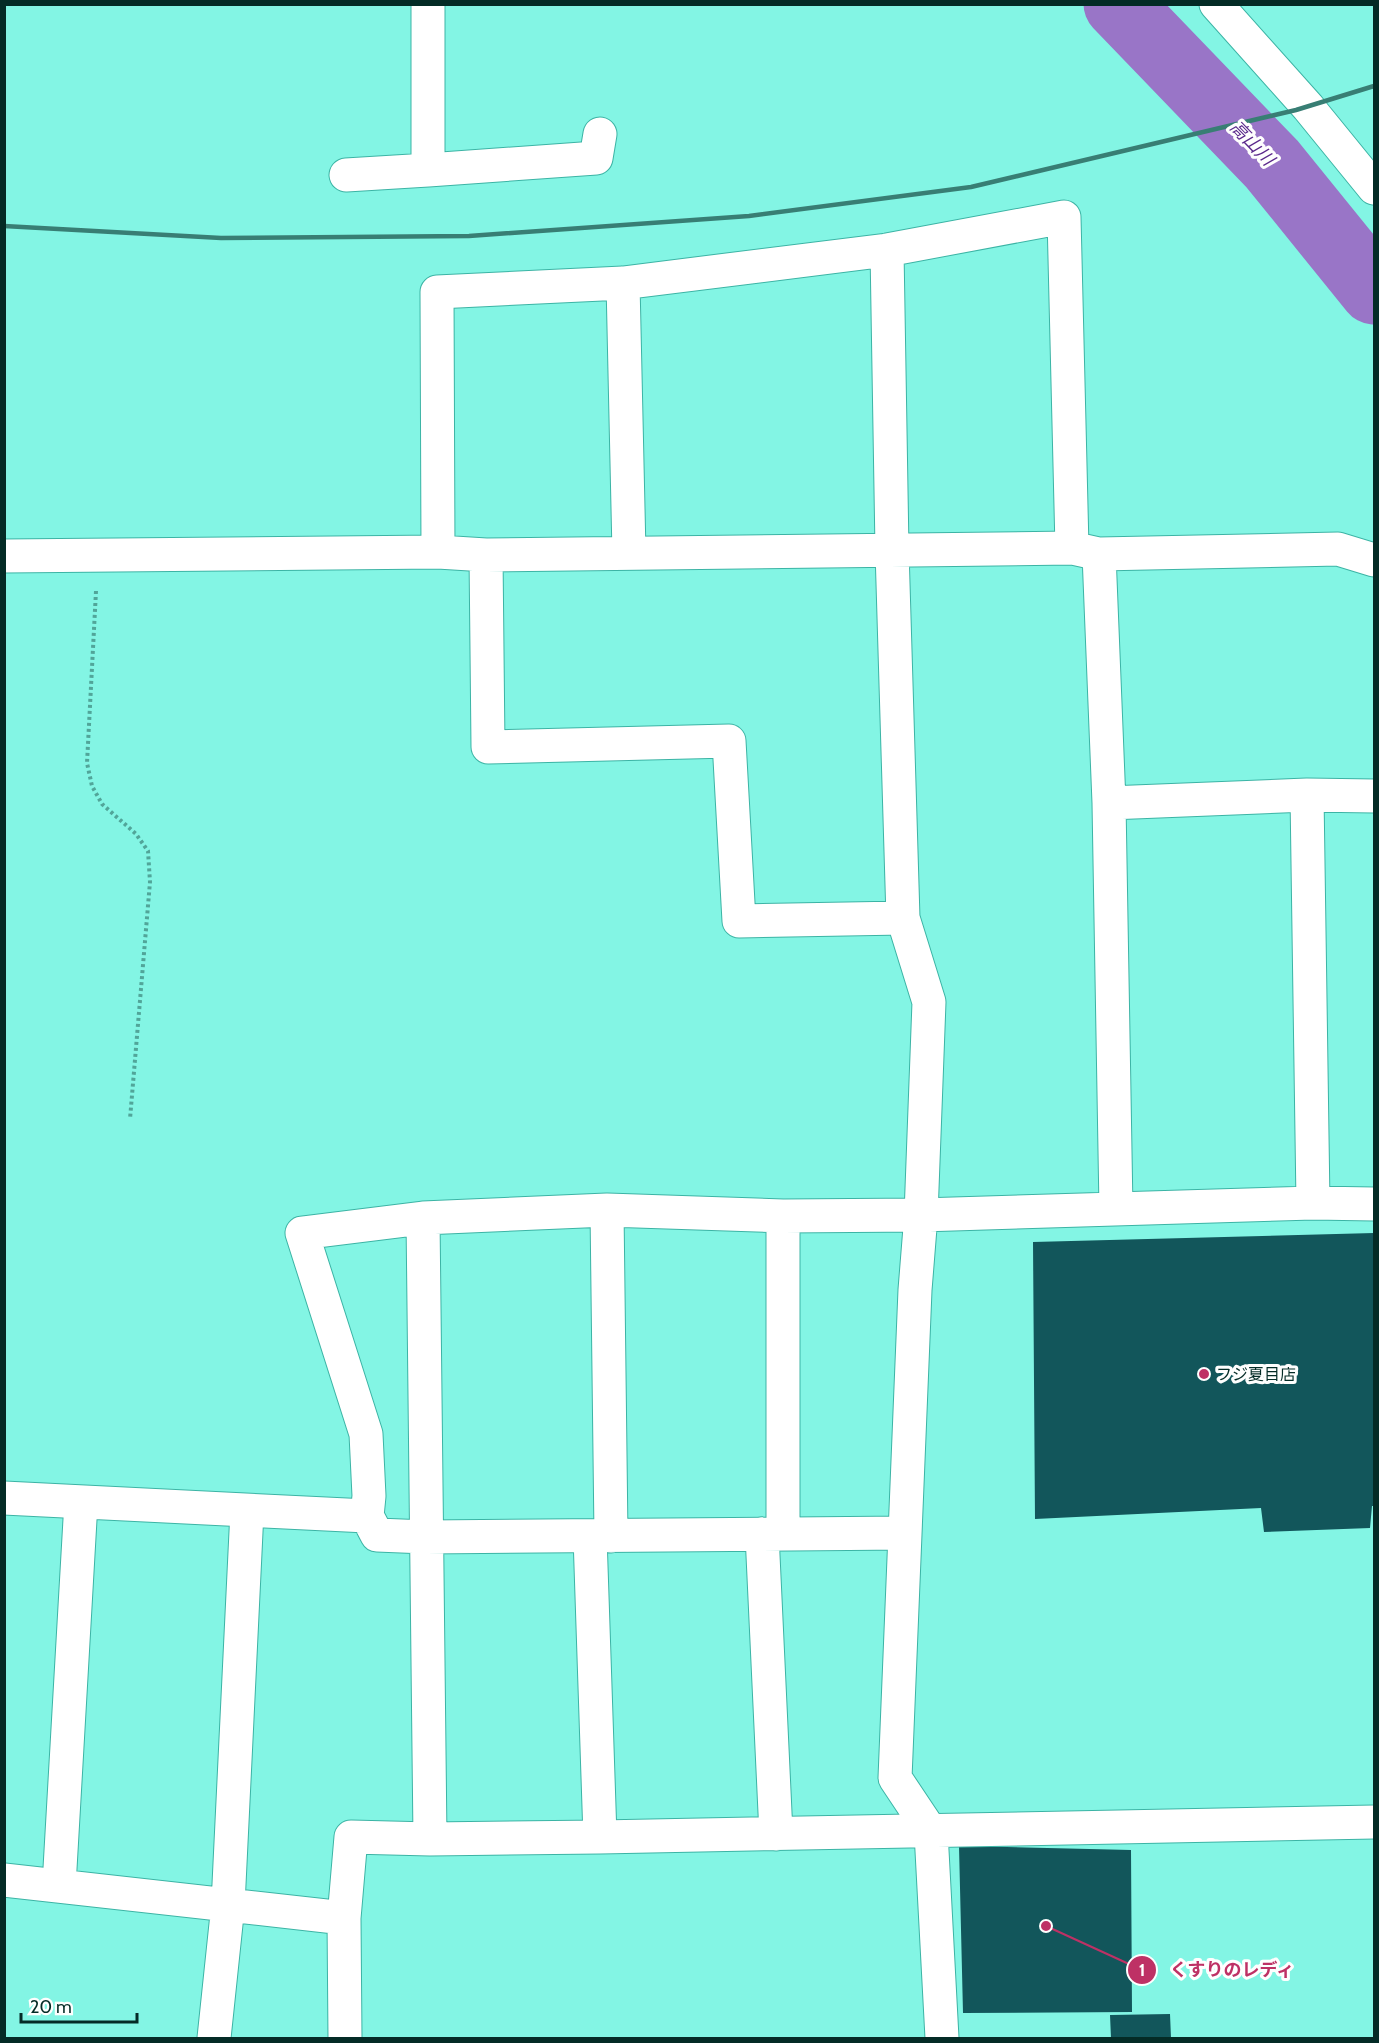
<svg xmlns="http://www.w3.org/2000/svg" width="1379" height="2043" font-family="Cabin,'Noto Sans JP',sans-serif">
<rect width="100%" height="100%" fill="#83f5e4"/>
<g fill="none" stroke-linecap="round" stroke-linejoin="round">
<path stroke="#9975c7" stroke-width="69" d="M1118,4L1272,164L1374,290"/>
</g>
<path fill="#12565b" d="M1374,1233V1506H1372L1370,1528L1264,1532L1261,1508L1035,1519L1033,1242Z
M959,1846L1131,1850L1132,2012L963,2013Z
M1170,2014L1171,2038H1111L1110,2015Z"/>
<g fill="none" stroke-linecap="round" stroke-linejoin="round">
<defs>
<path id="minor" d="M428,4V170L596,158L600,134
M1216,4L1308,107L1374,188
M346,175L428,170
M887,250L892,550L903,918L929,1002L921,1215L915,1290L895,1778L931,1832L942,2038
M623,283L629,553
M438,552L437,292L623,283L887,250L1064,217L1072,548
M1099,554L1109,803L1116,1209
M486,555L488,747L729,741L739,921L903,918
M4,556L438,552L486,555L1072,548L1099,554L1338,549L1374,560
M1307,795L1313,1203
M1109,803L1307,795L1374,796
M607,1210L611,1536
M783,1216V1534
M4,1498L367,1516L377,1535L426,1537L905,1533
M367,1516L369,1496L366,1434L302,1233L423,1218
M762,1534L776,1834
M590,1536L600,1837
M430,1839L423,1218L607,1210L783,1216L921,1215L1313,1203L1374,1204
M4,1880L344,1918
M59,1886L81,1502
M214,2038L228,1905L247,1511
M345,2038L344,1918L351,1837L430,1839L600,1837L1374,1822"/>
</defs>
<use href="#minor" stroke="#3cb4a5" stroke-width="35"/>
<path stroke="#51a599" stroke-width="4" stroke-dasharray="3 3" stroke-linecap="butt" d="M96,591L87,763L92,786L102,804L136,834L148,851L150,882L130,1119"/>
<use href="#minor" stroke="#fff" stroke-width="33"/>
<path stroke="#387e74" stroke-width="4.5" d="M4,226L221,238L469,236L749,216L971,187L1296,110L1374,86"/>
</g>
<circle fill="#be3165" stroke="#fefefe" stroke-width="2" cx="1204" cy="1374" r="6"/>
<g text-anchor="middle" stroke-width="6" stroke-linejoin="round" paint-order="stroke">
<g font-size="16" fill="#042b26" stroke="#fefefe" text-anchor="start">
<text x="1216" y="1380">フジ夏目店</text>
</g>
<g font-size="18" font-style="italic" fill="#5a288b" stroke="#fefefe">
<text transform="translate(1252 143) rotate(46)" y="6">高山川</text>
</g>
</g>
<path fill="none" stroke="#be3165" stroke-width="2" d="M1046 1926L1142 1970"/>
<g fill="#be3165" stroke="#fefefe" stroke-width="2">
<circle cx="1046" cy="1926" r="6"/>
<circle cx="1142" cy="1970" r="15"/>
</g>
<g font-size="18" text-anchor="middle" font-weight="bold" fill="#fff">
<text x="1142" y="1976">1</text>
</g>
<g font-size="18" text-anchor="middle" font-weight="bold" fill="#be3165" stroke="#fefefe" stroke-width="6" stroke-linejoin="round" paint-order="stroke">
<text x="1232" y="1976">くすりのレディ</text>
</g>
<rect width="1379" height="2043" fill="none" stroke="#042b26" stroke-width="12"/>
<path d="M21 2013v9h116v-9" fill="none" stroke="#042b26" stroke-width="3"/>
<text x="30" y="2013" font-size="18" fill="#042b26" stroke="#fefefe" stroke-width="4.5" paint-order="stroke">20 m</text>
</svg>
